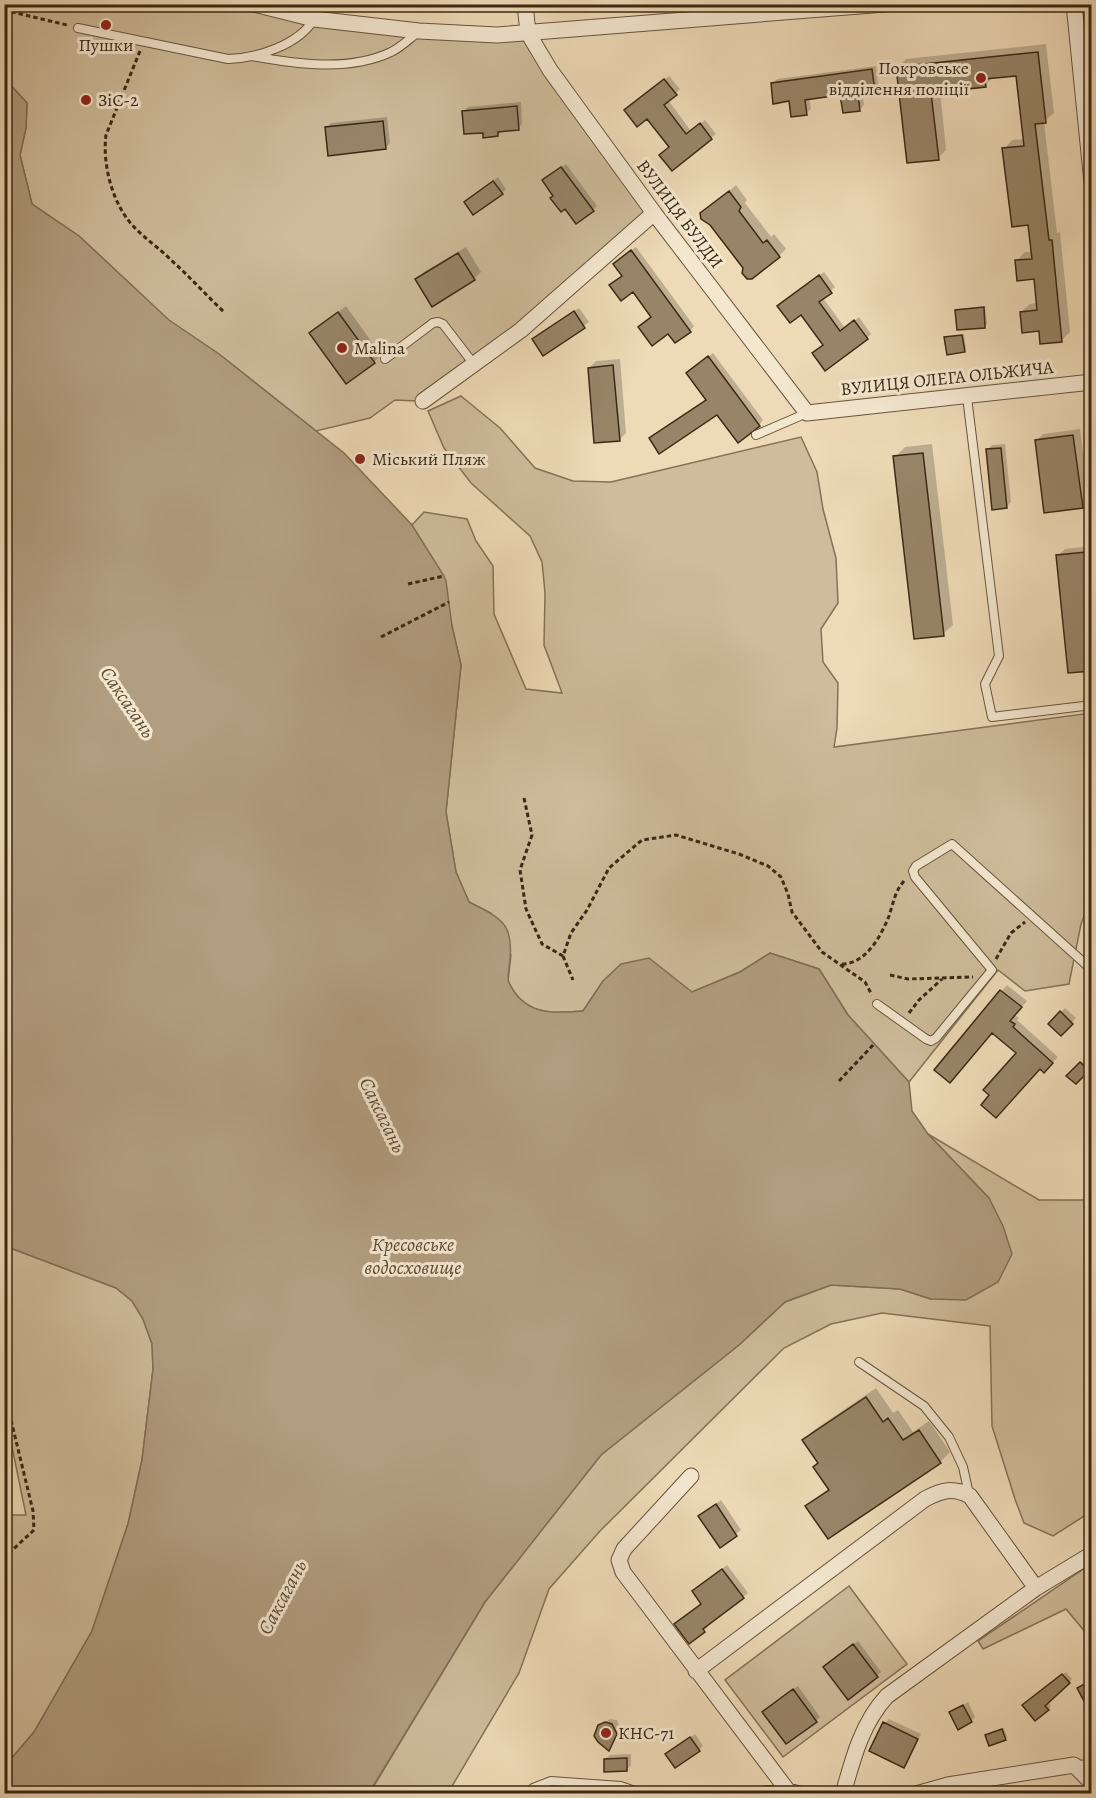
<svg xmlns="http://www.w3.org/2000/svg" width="1096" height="1798" font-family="Alegreya,serif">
<rect width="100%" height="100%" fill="#eedab7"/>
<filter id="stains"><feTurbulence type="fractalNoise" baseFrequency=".00333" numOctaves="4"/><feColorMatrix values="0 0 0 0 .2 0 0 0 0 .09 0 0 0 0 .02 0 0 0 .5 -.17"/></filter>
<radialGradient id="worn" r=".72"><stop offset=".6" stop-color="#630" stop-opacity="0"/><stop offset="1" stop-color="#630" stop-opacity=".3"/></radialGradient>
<path fill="#cfbc9b" stroke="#847257" stroke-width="1.5" d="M5,5H325L314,18L528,33L654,213L521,330L417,401L395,400L370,418L316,431L219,354L169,321L79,236L32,204L20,155L26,128L27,103L5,79Z
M461,396L500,428L535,468L573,481L611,482L801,437L817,472L823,509L836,558L838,603L821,629L823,662L838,683L837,728L834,747L1091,713V900L1081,924L1069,984L1025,991L998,970L909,1082L848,1015L819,969L770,953L740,972L692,992L603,981L583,1011L553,1013L527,1007L516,995L508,981L511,955L491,913L469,902L456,872L446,812L461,665L452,626L412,525L424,512L467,519L476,541L493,566L494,614L526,689L562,693L544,645L545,593L542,562L530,536L471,483L444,448L428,411Z
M928,1134L1039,1200H1091L1092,1511L1053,1536L1024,1523L1015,1499L992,1426L990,1326L882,1313L831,1324L784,1348L600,1531L549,1589L519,1673L448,1793L369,1794L485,1602L601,1455L739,1345L785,1302L831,1285L900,1289L931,1299L989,1198Z
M5,1246L116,1288L132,1301L143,1319L152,1344L153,1369L142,1460L128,1524L92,1631L34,1732L5,1766L4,1515H26L5,1413Z
M1088,1566L1091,1573V1639L1066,1609L983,1649L978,1641Z
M849,1586L907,1664L783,1757L725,1680Z"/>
<path fill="#b19d7f" stroke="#816e54" stroke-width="1.5" d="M5,79L27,103L26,128L20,155L32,204L79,236L169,320L219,354L344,453L412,525L444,576L446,581L452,626L461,665L446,812L456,872L469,902C482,909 503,917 508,932C513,948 509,962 508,978C508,983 511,986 513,990C530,1016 556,1013 583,1011L603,981L621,964L649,958L692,992L740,972L770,953L819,969L848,1015L909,1082L912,1111L928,1134L989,1198L1003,1226L1012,1254L998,1282L966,1300L931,1299L900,1289L831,1285L785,1302L739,1345L601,1455L485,1602L369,1793H5V1766L34,1732L92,1631L128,1524L142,1460L153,1369L152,1344L143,1319L132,1301L116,1288L5,1246Z"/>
<path fill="#0003" d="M1046,44L1054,113L1044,122L1057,233L1060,232L1070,332L1061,341L1041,330L1021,312L1030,304L1037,303L1035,278L1016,261L1025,252H1032L1029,223L1004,149L1012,140L1024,139L1018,74L993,77L985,85L940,90L946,150L938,158L898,68L906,59Z
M876,66L878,86L874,90L862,92L864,105L860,109L841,93L809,98L811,109L806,113L772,84L777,79Z
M669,76L680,89L668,100L691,131L705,120L716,134L711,138L671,147L648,117L630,106Z
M521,102L522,124L518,128L503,130L498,135L484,131L464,111L468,107Z
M387,117L390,143L385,148L326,128L331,123Z
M566,164L597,206L593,210L555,195L548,176Z
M498,177L506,189L502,193L466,202Z
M736,185L747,200L745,203L771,237L774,234L786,249L779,256L744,268L702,214Z
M466,247L481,272L474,279H417L424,272Z
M636,247L694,326L690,331L653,316L624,275L619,259Z
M824,272L835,287L823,298L845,328L859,317L871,334L867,338L825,344L801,313L783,302Z
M346,306L381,355L374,362L311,333Z
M985,306L987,324L985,326L957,311L959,309Z
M579,308L589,322L543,354L534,339Z
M964,334L966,349L964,351L946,338Z
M713,353L763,420L759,425L707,400L692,369Z
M620,359L626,433L619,440L589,368L596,361Z
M1080,429L1089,500L1082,507L1036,441L1043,434Z
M932,444L953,625L943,634L895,457L905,447Z
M1005,444L1011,502L1006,507L987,450L992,445Z
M1092,546V669L1058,556L1065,549Z
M1092,939V955L1084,950Z
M1007,985L1027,1001L1015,1015L1019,1018L1017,1020L1058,1057L1044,1071L992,1031L936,1070Z
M1065,1008L1076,1018L1061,1034L1050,1023Z
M1082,1061L1089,1068L1076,1082L1068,1076Z
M876,1388L893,1413L898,1410L913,1432L929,1421L950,1452L940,1462L807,1506L829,1488L819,1462L804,1440L814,1430Z
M721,1500L741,1530L720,1545L700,1516Z
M727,1565L748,1593L707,1624L708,1627L690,1642L703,1604L698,1587Z
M858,1641L881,1672L877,1676L830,1662Z
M1066,1672L1072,1679L1048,1701L1051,1706L1048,1709L1028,1702Z
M798,1686L820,1717L816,1721L769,1707Z
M968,1702L975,1717L971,1721L951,1713Z
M610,1719L617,1720L621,1729L609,1749L599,1726Z
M889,1719L921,1734L908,1762L904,1766L885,1723Z
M1004,1728L1007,1737L1005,1739L987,1735Z
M695,1734L703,1746L699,1750H671Z
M631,1754V1765L627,1769L605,1759L610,1755Z
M1028,1786L1060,1787V1794H1023L1024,1790Z
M607,1791L628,1794H605Z"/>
<path fill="#988568" stroke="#3a2813" stroke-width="1.5" d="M1038,52L1046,123L1035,124L1049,240H1052L1062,342L1040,344L1039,331L1022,333L1020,312L1037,310L1034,279L1017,281L1015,260L1032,259L1028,225L1012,227L1002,148L1024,146L1016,76L985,79L986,87L931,93L939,160L907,163L896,67Z
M872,69L875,92L858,94L860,111L843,113L840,95L805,100L807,115L791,117L789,101L773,104L771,83Z
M664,79L677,95L664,105L686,134L700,123L712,139L672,171L659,155L669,147L647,119L637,127L624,110Z
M517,106L519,130L498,132V136L483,138V133L464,134L462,111Z
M383,121L386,149L328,156L325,127Z
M561,167L594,211L576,224L565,209L561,212L550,198L553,196L542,180Z
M493,181L503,194L473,215L464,202Z
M729,191L741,207L739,211L763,243L767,240L780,257L752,279H747L742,273L743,268L710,225L701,219L700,213Z
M631,250L691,332L675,343L668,334L652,346L638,327L651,317L633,292L621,301L609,285L622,276L613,264Z
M458,253L475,280L432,307L415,279Z
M819,275L832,293L819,302L840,331L854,320L868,339L825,371L812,353L823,345L801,315L790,323L777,306Z
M984,307L985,328L957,330L955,310Z
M574,311L585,328L543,356L532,339Z
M338,312L375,363L346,384L309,333Z
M962,335L965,352L947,355L944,337Z
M708,356L760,426L738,443L717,415L659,454L649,438L706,400L686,373Z
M613,365L620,441L594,443L588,368Z
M1073,435L1083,508L1044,513L1035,440Z
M1001,448L1007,508L992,510L986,449Z
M923,453L944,636L914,639L893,456Z
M1086,552L1092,611V671L1068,673L1056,555Z
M1000,990L1022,1007L1010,1021L1015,1024L1013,1027L1053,1063L1044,1073L1040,1069L996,1118L981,1105L989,1095L983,1090L1016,1053L992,1033L950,1083L934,1070Z
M1060,1011L1073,1024L1061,1036L1048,1024Z
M1080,1062L1089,1071L1076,1084L1066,1076Z
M866,1397L883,1422L888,1418L903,1440L919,1430L941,1463L828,1539L805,1506L829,1490L813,1467L818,1463L802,1440Z
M716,1504L737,1536L720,1548L698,1516Z
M722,1569L744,1598L703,1629L705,1632L689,1644L674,1624L701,1604L692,1591Z
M853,1644L878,1677L848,1700L823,1667Z
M1062,1674L1070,1683L1045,1706L1049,1710L1035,1721L1022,1705Z
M1092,1680V1716L1077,1688Z
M793,1689L817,1722L786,1744L762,1712Z
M963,1705L972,1722L958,1730L949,1712Z
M605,1722L612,1724L617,1734L609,1751L598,1742L594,1736L598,1725Z
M883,1722L918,1739L904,1768L869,1751Z
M1002,1729L1006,1740L989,1746L985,1735Z
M690,1737L700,1751L675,1768L665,1754Z
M627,1758V1771L604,1772V1759Z"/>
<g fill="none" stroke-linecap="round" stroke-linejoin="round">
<defs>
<path id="service" d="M78,28L228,59C257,58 299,45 314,19
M252,56C296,64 349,72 391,52C400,48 409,39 417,33
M385,359L433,323L438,322L443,324L473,363
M967,397L999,656L985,684L992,717L1092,705
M756,435L807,413
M877,1004L926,1039L931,1041L936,1038L992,970L915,877L913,871L916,866L952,844L1092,970
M859,1362L924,1406L949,1437L963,1467L969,1494
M1075,1765L1092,1764
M529,1794L533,1788L551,1781L621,1786L643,1794"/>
<path id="minor" d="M254,4L314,19L419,31L497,35L885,4
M525,4L528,33L550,70L654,213L807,413L1092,382
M1074,4L1092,183
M423,401L521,330L654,213
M691,1476L624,1549L619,1560L623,1572L788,1791
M696,1671L925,1499C942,1490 953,1487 970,1496L1036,1588
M765,1794L788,1791L799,1794
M843,1794C853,1758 862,1723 887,1696L1036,1588L1092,1554
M916,1794L948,1785L1074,1765L1092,1783"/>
</defs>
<use href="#service" stroke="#67543c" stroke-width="10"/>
<use href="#minor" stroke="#67543c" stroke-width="17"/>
<path stroke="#3a2813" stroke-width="3" stroke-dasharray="4.5 3" stroke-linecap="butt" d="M4,10L67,25
M140,51L106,135C102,165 113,207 136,229C147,240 160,249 171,260C189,276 206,295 224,312
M408,584L444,576
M381,637L449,602
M524,798L532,835L520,870L526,909L542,944L563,956L571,933L587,910L609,868L642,840L676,835L739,854L768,866L781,877L788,894L792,912L822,952L865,982L872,995
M563,956L573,980
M996,959L1011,933L1025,922
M842,964C866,964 881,936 889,916C893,904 895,891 904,881
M890,975L908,979L973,977
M909,1013L919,1000L942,979
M839,1081L874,1044
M4,1391L33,1511L34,1530L7,1555L4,1560"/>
<use href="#service" stroke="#f4e7d0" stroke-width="8"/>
<use href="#minor" stroke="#f4e7d0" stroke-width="15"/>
</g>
<g fill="#8f2418" stroke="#f4e7d0" stroke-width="2">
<circle cx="106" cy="25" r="6"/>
<circle cx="981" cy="78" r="6"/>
<circle cx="86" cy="100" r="6"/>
<circle cx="342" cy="348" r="6"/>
<circle cx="360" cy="459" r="6"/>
<circle cx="606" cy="1733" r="6"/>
</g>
<g text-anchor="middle" stroke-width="6" stroke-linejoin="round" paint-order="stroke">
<g font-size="18" fill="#3a2813" stroke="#f4e7d0" text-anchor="start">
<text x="106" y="51" text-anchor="middle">Пушки</text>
<text x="969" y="74" text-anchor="end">Покровське<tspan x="969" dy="21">відділення поліції</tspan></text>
<text x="98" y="106">ЗіС-2</text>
<text x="354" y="354">Malina</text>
<text x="372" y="465">Міський Пляж</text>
<text x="618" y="1739">КНС-71</text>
</g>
<g font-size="18" fill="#3a2813" stroke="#f4e7d0">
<text transform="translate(680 214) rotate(53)" y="6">ВУЛИЦЯ БУЛДИ</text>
<text transform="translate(947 378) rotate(-6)" y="6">ВУЛИЦЯ ОЛЕГА ОЛЬЖИЧА</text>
</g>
<g font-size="20" font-style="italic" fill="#5e4b33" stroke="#f4e7d0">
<text transform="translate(128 702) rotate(56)" y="7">Саксагань</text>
<text transform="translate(383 1115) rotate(64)" y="7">Саксагань</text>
<text x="413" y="1251">Кресовське<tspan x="413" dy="23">водосховище</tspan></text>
<text transform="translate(282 1597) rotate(-62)" y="7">Саксагань</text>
</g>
</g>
<rect width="1096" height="1798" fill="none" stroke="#eedab7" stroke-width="24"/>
<rect x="6" y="6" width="1084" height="1786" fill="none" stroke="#3a2813" stroke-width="3"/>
<rect x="12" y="12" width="1072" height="1774" fill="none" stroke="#3a2813" stroke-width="1.5"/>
<rect width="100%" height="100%" filter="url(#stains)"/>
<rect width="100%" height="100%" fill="url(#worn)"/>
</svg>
